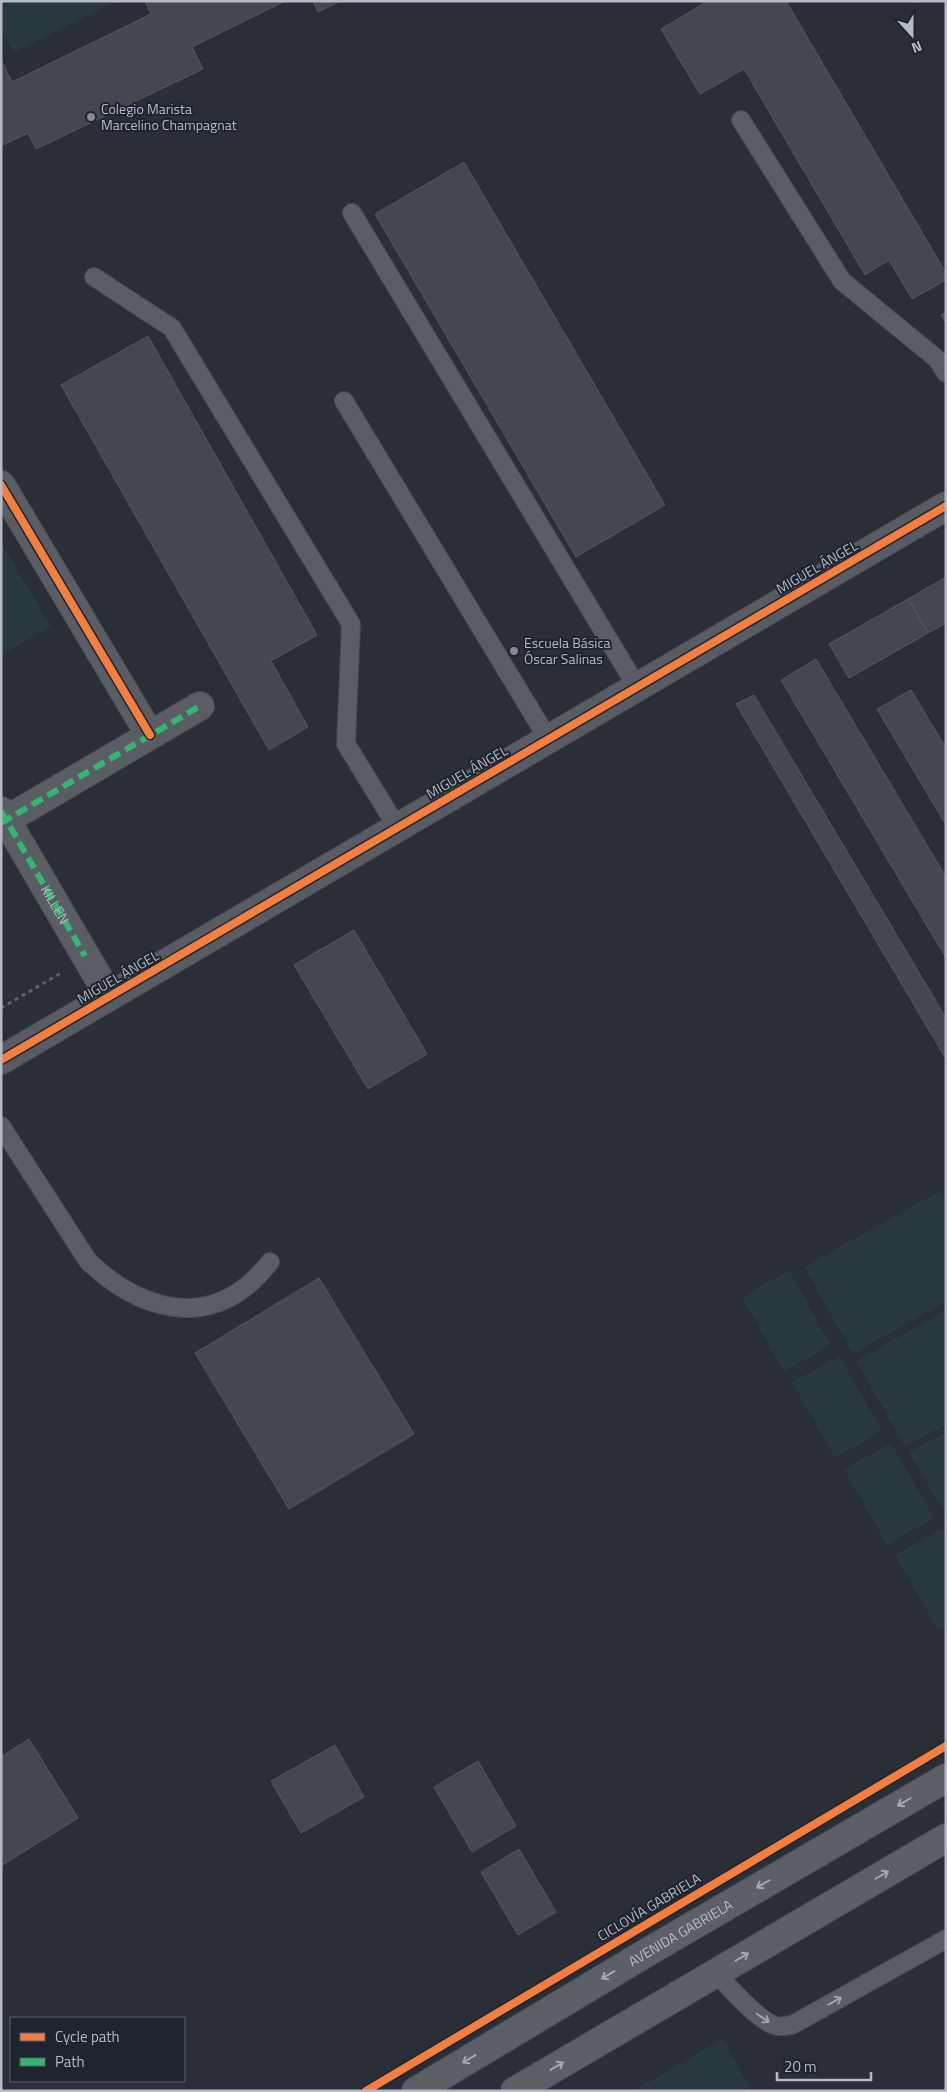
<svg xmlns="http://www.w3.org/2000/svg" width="947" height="2092" font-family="'Titillium Web',sans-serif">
<rect width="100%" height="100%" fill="#2a2e36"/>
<path fill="#28383c" d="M1,1H118L13,53L1,30Z
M1,542L51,626L1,656Z
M939,1191L946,1203V1302L853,1354L804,1267Z
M789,1270L831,1345L784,1372L742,1297Z
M946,1310V1424L905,1447L856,1361Z
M839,1356L882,1431L835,1458L792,1382Z
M946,1432V1516L909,1452Z
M891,1443L934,1518L887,1545L844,1469Z
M942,1528L946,1535V1625L938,1630L895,1555Z
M724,2038L751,2091H633Z"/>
<path fill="#44474e" stroke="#52565d" d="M145,1H174L175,3L179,1H285L192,47L203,69L36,149L28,133L1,146V60L12,82L151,14Z
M313,1H340L318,12Z
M708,1H786L946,273V280L912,299L889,260L865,275L744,69L700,94L661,29Z
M464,162L665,505L576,557L375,214Z
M946,312V323L941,315Z
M148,336L317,635L271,661L308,727L269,750L61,385Z
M946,577V623L928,633L908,599Z
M908,599L928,633L849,678L829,644Z
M816,659L946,877V958L781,680Z
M911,690L946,748V825L877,709Z
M754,695L946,1018V1059L736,704Z
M354,930L427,1054L368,1089L294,965Z
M319,1278L414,1434L289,1509L195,1353Z
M29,1739L78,1818L1,1866V1757Z
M335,1745L364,1797L301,1833L271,1781Z
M478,1761L516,1826L472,1852L434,1787Z
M519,1849L556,1912L518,1935L481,1872Z"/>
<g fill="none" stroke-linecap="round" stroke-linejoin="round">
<defs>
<path id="lane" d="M741,120L842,281L937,359L946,373
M352,213L637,687
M94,277L172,328L351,624L346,744L397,827
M344,401L548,739
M1,1126L88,1261C128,1300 188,1327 240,1291C252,1283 261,1273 270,1262
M715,1972C727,1985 760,2023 777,2026C781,2027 788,2025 792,2025L946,1939"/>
<path id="street" d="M1,485L150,735
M1,811L109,996
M1,823L200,706"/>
<path id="secondary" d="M1,1060L946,506"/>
<g id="primary">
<path id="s1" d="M416,2091L646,1953L946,1778"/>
<path d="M515,2091L946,1838"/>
</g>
</defs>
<use href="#lane" stroke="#46494f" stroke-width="20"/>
<use href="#street" stroke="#46494f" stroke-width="30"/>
<use href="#secondary" stroke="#46494f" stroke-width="30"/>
<use href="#primary" stroke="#484b53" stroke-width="30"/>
<path stroke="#5d6168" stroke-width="3" stroke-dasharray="4 4" stroke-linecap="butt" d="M1,1008L61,973"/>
<use href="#lane" stroke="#5a5d64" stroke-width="18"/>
<use href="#street" stroke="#5a5d64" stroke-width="28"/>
<use href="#secondary" stroke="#595c62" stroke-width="28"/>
<use href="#primary" stroke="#5c5f66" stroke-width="28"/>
<g stroke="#33b770" stroke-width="6" stroke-dasharray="12 6" stroke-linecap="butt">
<path id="s2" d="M1,811L85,956"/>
<path d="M1,823L200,706"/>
</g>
<defs>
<path id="cycleway" d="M1,485L150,735
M1,1060L946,506
M366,2091L946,1746"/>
</defs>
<use href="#cycleway" stroke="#1e2430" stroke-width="11"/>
<use href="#cycleway" stroke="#f27e40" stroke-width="8"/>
</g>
<defs><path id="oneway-shaft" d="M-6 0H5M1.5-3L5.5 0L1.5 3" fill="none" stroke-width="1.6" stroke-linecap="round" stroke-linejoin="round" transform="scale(1.25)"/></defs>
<g stroke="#a3a8b3">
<use href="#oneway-shaft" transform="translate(904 1802) rotate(150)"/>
<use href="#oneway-shaft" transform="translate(882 1875) rotate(-30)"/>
<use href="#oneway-shaft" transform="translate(763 1884) rotate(150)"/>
<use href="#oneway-shaft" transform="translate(742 1957) rotate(-30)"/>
<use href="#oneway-shaft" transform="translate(608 1975) rotate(149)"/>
<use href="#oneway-shaft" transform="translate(469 2059) rotate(149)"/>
<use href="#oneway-shaft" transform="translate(557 2066) rotate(-31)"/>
</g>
<g stroke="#9ea3ae">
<use href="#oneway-shaft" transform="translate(835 2001) rotate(-29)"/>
<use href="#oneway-shaft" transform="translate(763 2018) rotate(35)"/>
</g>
<g fill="#848994" stroke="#1e2430" stroke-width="2">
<circle cx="91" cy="117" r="5"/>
<circle cx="514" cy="651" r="5"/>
</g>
<g text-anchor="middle" stroke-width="4" stroke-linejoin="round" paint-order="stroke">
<g font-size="14" fill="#b5bac6" stroke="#1e2430" text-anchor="start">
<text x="101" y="114">Colegio Marista<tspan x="101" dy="16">Marcelino Champagnat</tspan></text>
<text x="524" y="648">Escuela Básica<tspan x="524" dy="16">Óscar Salinas</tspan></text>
</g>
<g font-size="14" fill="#b5bac6" stroke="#1e2430">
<text transform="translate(817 567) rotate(-30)" y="5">MIGUEL ÁNGEL</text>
<text transform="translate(467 772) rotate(-30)" y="5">MIGUEL ÁNGEL</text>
<text dy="5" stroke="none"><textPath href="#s2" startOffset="108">KILLEN</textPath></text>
<text transform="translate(118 977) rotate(-30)" y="5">MIGUEL ÁNGEL</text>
<text transform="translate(649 1907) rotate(-31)" y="5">CICLOVÍA GABRIELA</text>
<text dy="5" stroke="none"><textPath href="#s1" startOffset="308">AVENIDA GABRIELA</textPath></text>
</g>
</g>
<rect width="947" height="2092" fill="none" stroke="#b5bac6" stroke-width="5"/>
<rect x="10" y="2017" width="175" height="65" fill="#1e2430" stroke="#5a606c"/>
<rect x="20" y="2033" width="25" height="8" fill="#f27e40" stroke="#5a606c"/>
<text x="55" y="2042" font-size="15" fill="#b5bac6">Cycle path</text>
<rect x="20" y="2058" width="25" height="8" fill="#33b770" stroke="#5a606c"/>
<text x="55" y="2067" font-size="15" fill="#b5bac6">Path</text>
<g transform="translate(912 35) rotate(159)" stroke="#1e2430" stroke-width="4" paint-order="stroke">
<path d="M0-4L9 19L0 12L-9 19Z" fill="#b5bac6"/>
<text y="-8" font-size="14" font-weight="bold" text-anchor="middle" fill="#b5bac6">N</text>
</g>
<path d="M777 2072v8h94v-8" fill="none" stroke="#b5bac6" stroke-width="2.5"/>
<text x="784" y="2072" font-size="15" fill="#b5bac6" stroke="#1e2430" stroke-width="4" paint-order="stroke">20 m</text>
</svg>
